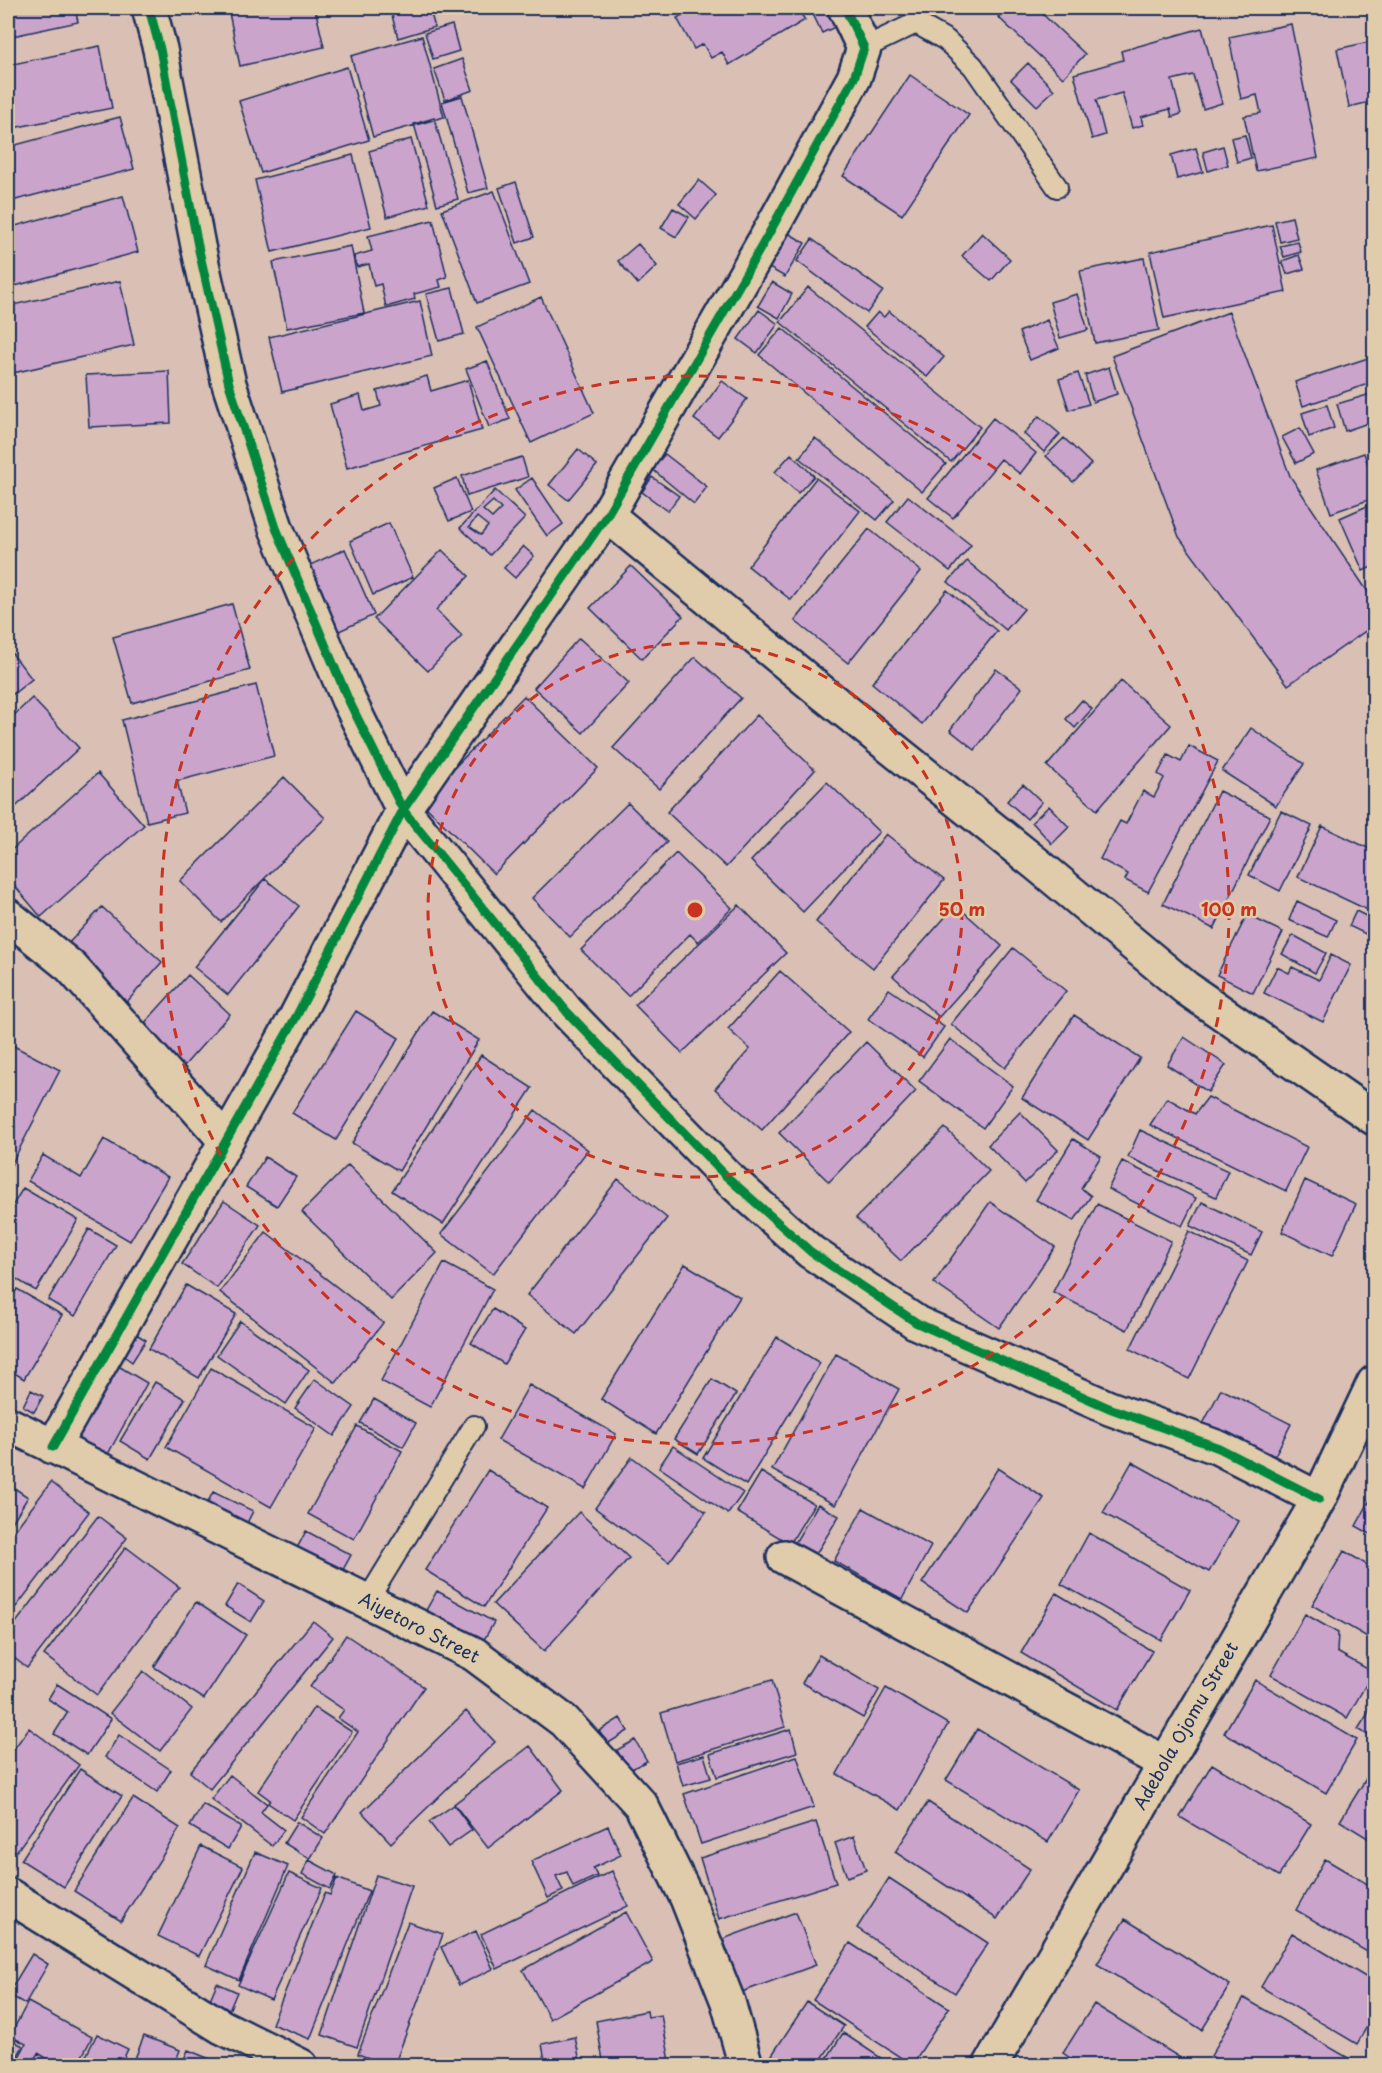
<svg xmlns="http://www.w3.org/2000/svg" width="1382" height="2073" font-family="'Playpen Sans',sans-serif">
<rect width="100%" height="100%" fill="#dabfb4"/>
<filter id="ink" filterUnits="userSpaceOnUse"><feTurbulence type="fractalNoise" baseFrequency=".0167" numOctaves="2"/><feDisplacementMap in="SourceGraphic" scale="12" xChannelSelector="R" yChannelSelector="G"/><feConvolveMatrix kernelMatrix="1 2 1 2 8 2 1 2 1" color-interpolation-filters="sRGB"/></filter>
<g filter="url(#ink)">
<path fill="#cba4cc" stroke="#1b2f5e" stroke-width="1.5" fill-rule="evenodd" d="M8,8H75L78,22L8,37Z
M228,8H315L324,47L240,66Z
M390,8H429L435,27L398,38Z
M696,8H797L805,20L729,65L722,52L711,58L703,44L694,49L677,18Z
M810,8H834L842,24L822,33Z
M894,8H928L917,23Z
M1007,8H1036L1085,54L1063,78L998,17Z
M1291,24L1318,158L1256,171L1244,116L1261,113L1257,95L1241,99L1229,37Z
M452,25L459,51L433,59L425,33Z
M1202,28L1222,103L1203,109L1193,75L1172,80L1181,114L1172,117L1170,109L1141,117L1143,125L1132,128L1122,93L1096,100L1105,135L1092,139L1074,74L1123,60L1121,51Z
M422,36L444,117L373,137L351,56Z
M1374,41V101L1349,107L1337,49Z
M100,46L112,108L8,129V65Z
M462,59L473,90L445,100L434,69Z
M1028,63L1054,90L1037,106L1011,80Z
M347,67L369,140L261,173L239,101Z
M910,75L969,115L902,215L843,176Z
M462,96L488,188L468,193L442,102Z
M120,117L134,169L8,202V147Z
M434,118L458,199L437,205L414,124Z
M1245,135L1251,158L1237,162L1231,138Z
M411,139L429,205L387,217L369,151Z
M1223,146L1228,165L1208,171L1203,152Z
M1196,148L1203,172L1177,179L1171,155Z
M353,155L371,227L272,252L255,180Z
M699,180L716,195L696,219L679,204Z
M516,182L534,237L517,243L499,188Z
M494,191L529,284L477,303L442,210Z
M123,196L138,252L8,288V228Z
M673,208L689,217L676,237L661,228Z
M1292,217L1297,238L1280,242L1275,221Z
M433,220L447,277L439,280L441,287L414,294L415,299L386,307L381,284L374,286L369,264L357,267L354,256L372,251L368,236Z
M1272,225L1286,292L1164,318L1150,252Z
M782,229L805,243L785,277L762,264Z
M982,233L1010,259L991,281L962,256Z
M812,239L883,291L867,313L797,261Z
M1298,242L1301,252L1284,257L1280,246Z
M638,244L657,266L638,284L618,261Z
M351,246L364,313L287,328L273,262Z
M1299,255L1304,269L1287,274L1282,261Z
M1144,258L1159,330L1095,343L1080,271Z
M120,281L134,345L13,373L8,348V306Z
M772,282L792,294L779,318L758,306Z
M808,287L980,427L951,462L780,322Z
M452,288L464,334L439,341L426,294Z
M1077,294L1088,330L1060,338L1050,302Z
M541,297L594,413L531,443L477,327Z
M420,301L432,356L282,392L269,337Z
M759,310L778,324L757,353L738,339Z
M889,311L944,357L927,377L865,327L878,312L884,317Z
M1229,312L1290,476L1374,601V625L1288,685L1179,537L1112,356Z
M1047,320L1059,348L1030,360L1019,332Z
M782,328L946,464L922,492L759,355Z
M1371,357L1374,367V382L1303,406L1295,382Z
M487,361L510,419L489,427L466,369Z
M1109,367L1117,394L1093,402L1085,375Z
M169,371L171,423L89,427L86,375Z
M1078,373L1089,404L1069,410L1059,379Z
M427,376L431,391L468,380L482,430L347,468L330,404L360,395L364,411L381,406L377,391Z
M722,381L747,399L718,437L694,419Z
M1374,393V421L1345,431L1337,404Z
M1327,405L1334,428L1309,437L1302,413Z
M1039,416L1060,434L1044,452L1024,434Z
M993,418L1036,453L1020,474L1001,459L953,518L928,498Z
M1300,428L1314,454L1296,463L1282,437Z
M815,438L894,500L877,520L799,458Z
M1064,438L1091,464L1073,482L1046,456Z
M578,449L597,465L568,500L549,485Z
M1364,453L1374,482V498L1331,513L1316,470Z
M665,454L707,487L694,504L652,469Z
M791,454L814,476L798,493L775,472Z
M522,457L528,477L467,496L462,476Z
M652,477L679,496L668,511L642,492Z
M457,478L471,512L449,521L434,488Z
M532,478L563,524L547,536L515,490Z
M816,478L860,511L791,600L748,566Z
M495,490L525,518L490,555L460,528ZM493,501L501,509L492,518L483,510ZM477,517L488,526L481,535L469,527Z
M908,496L971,545L950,571L887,522Z
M1374,503V566L1363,571L1340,518Z
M389,523L413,577L373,595L350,541Z
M869,529L921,571L848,663L795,621Z
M523,546L534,556L515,578L504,568Z
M345,549L374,615L337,632L308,566Z
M442,550L469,576L436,610L462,636L428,671L374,619Z
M967,561L1024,609L1006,630L948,582Z
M631,566L683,616L642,659L590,608Z
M947,590L997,631L922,724L872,683Z
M232,604L250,670L132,703L113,637Z
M579,638L629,683L583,733L534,688Z
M8,648L32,679L8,698Z
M695,657L741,698L659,789L613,748Z
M996,669L1022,688L975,750L950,730Z
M1121,681L1171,725L1097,810L1047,766Z
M256,685L274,756L177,781L185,813L147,822L122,720Z
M524,696L598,768L494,874L421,802Z
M32,698L79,748L8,814V721Z
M1082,700L1092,709L1075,728L1066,719Z
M757,715L815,770L726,867L667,812Z
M1251,728L1304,764L1276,806L1222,771Z
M1189,746L1218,761L1148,892L1125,880L1128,874L1100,859L1120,821L1126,824L1143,791L1154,797L1164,778L1158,774L1168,755L1181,762Z
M98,773L144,825L41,917L8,878V853Z
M284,777L325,818L221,922L180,881Z
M827,782L879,832L803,912L751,861Z
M1023,784L1042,802L1027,819L1007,801Z
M1219,791L1270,816L1214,929L1163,904Z
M628,803L667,842L570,937L532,898Z
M1049,806L1069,827L1052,844L1032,822Z
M1281,811L1312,826L1280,891L1249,875Z
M1322,826L1374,851V913L1298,877Z
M886,834L944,880L873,968L816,922Z
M676,853L732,908L698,942L690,934L628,996L581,950Z
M265,879L299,906L228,995L194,967Z
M1297,901L1336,920L1328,937L1289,920Z
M739,905L786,953L682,1053L635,1005Z
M956,905L1002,946L939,1017L893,976Z
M102,907L162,962L126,1003L65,947Z
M1356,911L1374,920V938L1349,926Z
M1247,915L1283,932L1253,993L1217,975Z
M1293,935L1326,953L1315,973L1282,954Z
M1013,948L1066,991L1005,1068L951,1024Z
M1331,955L1351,965L1323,1022L1264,993L1277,967L1289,973L1292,967L1319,980Z
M780,971L849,1032L762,1130L715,1089L750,1049L728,1029Z
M188,975L230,1014L176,1075L133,1036Z
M889,989L944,1027L923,1057L868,1019Z
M356,1011L399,1038L336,1140L292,1113Z
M432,1011L479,1040L399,1171L352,1143Z
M1074,1015L1140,1058L1088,1140L1022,1098Z
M1184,1037L1226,1065L1208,1092L1167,1065Z
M950,1039L1013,1086L983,1128L919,1081Z
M866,1042L916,1091L829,1182L779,1133Z
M8,1043L60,1070L8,1171Z
M481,1055L532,1088L443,1224L392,1191Z
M1208,1097L1307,1147L1286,1191L1150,1125L1167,1098L1195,1114Z
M535,1110L588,1150L493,1274L441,1234Z
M1020,1112L1058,1150L1025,1183L988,1145Z
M945,1128L989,1171L901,1261L856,1218Z
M1140,1130L1228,1171L1216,1197L1128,1157Z
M104,1139L168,1177L130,1241L28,1181L43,1155L81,1178Z
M1073,1139L1101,1156L1081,1188L1091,1196L1074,1221L1036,1200Z
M265,1157L296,1177L277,1206L246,1187Z
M1122,1161L1196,1198L1182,1226L1108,1189Z
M348,1165L437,1253L391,1300L302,1212Z
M618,1179L667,1218L576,1334L527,1295Z
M1305,1180L1356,1204L1332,1256L1282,1232Z
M23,1188L78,1220L36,1291L8,1274V1213Z
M224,1201L260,1225L217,1288L182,1264Z
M990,1202L1055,1247L999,1328L934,1283Z
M1202,1202L1262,1232L1251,1255L1190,1226Z
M1097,1204L1171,1241L1127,1330L1053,1292Z
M89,1229L116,1245L75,1316L48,1300Z
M1189,1231L1248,1261L1189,1379L1130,1349Z
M266,1232L383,1323L336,1383L220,1292Z
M444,1263L493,1289L430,1407L381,1381Z
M685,1264L740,1297L656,1434L601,1399Z
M186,1285L236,1314L199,1378L149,1349Z
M17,1289L62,1315L24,1379L8,1369V1305Z
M493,1309L525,1330L504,1364L471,1343Z
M240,1321L309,1370L286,1404L217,1355Z
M133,1332L146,1340L132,1362L120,1353Z
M777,1337L820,1363L746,1485L703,1458Z
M836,1354L899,1389L835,1505L772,1470Z
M115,1364L147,1383L103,1463L69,1445Z
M211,1368L316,1428L271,1507L166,1447Z
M315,1379L354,1407L334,1436L295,1408Z
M712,1379L736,1394L698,1454L674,1439Z
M155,1382L185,1399L150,1459L120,1441Z
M529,1385L616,1434L585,1489L498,1440Z
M1221,1389L1291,1424L1271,1463L1201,1428Z
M31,1390L43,1396L34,1412L23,1406Z
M374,1399L416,1423L403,1447L360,1423Z
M357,1426L402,1451L354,1539L308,1514Z
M673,1446L743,1493L728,1514L659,1467Z
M632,1457L706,1512L669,1562L595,1508Z
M1132,1462L1238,1521L1209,1572L1103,1513Z
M998,1468L1044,1498L968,1613L922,1583Z
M488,1470L547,1508L484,1607L425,1570Z
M761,1472L814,1504L790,1544L737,1512Z
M51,1482L89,1512L16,1607L8,1600V1539Z
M8,1484L28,1497L8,1529Z
M213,1492L253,1511L245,1527L205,1508Z
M1374,1493V1536L1356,1526Z
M818,1504L839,1516L813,1559L793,1546Z
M863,1508L931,1546L902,1599L834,1561Z
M579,1512L629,1558L544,1651L493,1604Z
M98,1516L127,1538L27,1668L8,1653V1633Z
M306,1531L351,1555L339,1577L294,1554Z
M1089,1533L1190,1590L1161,1640L1061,1584Z
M126,1547L179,1587L97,1695L44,1655Z
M1344,1551L1374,1569V1641L1312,1605Z
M238,1584L264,1601L251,1622L225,1606Z
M437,1591L494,1622L482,1643L425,1612Z
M1056,1593L1152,1651L1117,1710L1021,1653Z
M196,1602L246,1635L204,1699L154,1667Z
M1305,1614L1338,1633L1337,1652L1373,1672L1347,1718L1271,1675Z
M313,1621L333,1637L210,1789L190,1772Z
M346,1635L424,1687L325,1834L301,1817L358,1732L338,1718L344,1710L310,1687Z
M819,1655L879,1690L863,1718L802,1683Z
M143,1671L192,1709L160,1751L110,1713Z
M772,1680L785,1727L675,1761L661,1713Z
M1255,1680L1357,1740L1326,1793L1224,1733Z
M57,1684L111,1719L87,1755L54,1734L68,1712L48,1699Z
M886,1688L948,1724L900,1810L837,1774Z
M1374,1704V1739L1358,1729Z
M314,1707L352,1732L293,1820L268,1803L270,1800L258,1791Z
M466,1711L495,1742L391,1843L362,1812Z
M620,1718L628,1731L607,1744L599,1731Z
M29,1728L79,1765L16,1852L8,1846V1757Z
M791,1729L797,1752L717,1777L710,1754Z
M977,1729L1079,1790L1048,1842L946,1780Z
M119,1735L171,1770L157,1792L105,1757Z
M635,1740L647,1761L628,1771L617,1750Z
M530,1746L563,1790L488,1848L454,1804Z
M704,1755L711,1778L683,1786L676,1763Z
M797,1756L814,1807L701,1844L684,1794Z
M1212,1764L1311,1824L1279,1876L1180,1817Z
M80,1769L122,1796L64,1887L21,1860Z
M230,1775L267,1804L261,1812L284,1830L272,1846L211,1799Z
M1367,1777L1374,1781V1842L1340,1821Z
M133,1798L180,1828L121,1921L74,1891Z
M928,1802L1030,1869L997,1919L895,1852Z
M203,1804L241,1827L228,1849L190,1826Z
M454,1805L472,1830L448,1847L429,1822Z
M297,1822L323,1838L310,1859L284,1843Z
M816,1822L836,1883L719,1919L700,1858Z
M608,1826L621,1855L593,1868L597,1876L573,1887L567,1872L556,1876L563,1891L548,1898L531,1861Z
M854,1836L866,1870L847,1877L835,1843Z
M201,1846L243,1867L199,1956L158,1936Z
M255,1852L288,1866L239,1980L206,1965Z
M1325,1859L1374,1888V1956L1296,1910Z
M309,1860L337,1875L330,1889L302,1874Z
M612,1871L628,1906L497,1969L481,1934Z
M289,1873L322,1888L271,2000L238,1985Z
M376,1875L412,1886L357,2047L322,2035Z
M337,1878L369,1891L310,2039L272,2024L325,1893L330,1895Z
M889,1878L988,1943L955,1993L857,1928Z
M626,1912L653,1962L550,2019L523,1970Z
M796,1912L816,1965L742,1992L723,1939Z
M1125,1919L1230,1985L1202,2030L1097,1964Z
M408,1922L443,1934L394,2066H390L358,2054Z
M476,1931L493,1969L459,1985L441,1947Z
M1292,1933L1374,1982V2014L1357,2044L1261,1987Z
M850,1943L949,2008L912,2065L813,2000Z
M32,1954L48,1964L25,2004L8,1994Z
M217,1983L237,1992L228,2013L208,2004Z
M1244,1998L1352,2060L1349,2066H1227L1211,2056Z
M28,2002L92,2037L77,2066H51L53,2062L38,2053L30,2066H14L26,2044L10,2036Z
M807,2002L844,2026L817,2066H768L766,2064Z
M1094,2004L1190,2064L1189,2066H1082L1063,2053Z
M647,2011L648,2017L661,2015L671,2066H604L596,2021Z
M843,2033L893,2066H822Z
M97,2034L128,2049L120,2066H81Z
M144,2036L180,2050L174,2066H132Z
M575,2037L581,2066H546L542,2044Z
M8,2038L23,2046L12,2066H8Z
M188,2050L222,2064L221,2066H181Z
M38,2053L53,2062L51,2066H30Z"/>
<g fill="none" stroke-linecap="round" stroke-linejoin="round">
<defs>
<path id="lane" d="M864,48L916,23L946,40L973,66L1057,187
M367,1601L474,1426"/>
<path id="street" d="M149,8L160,49L198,246L229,384L276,528L348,699L403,810L567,1012L726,1176L811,1252L917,1323L1109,1408L1219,1448L1319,1499
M607,515L824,694L1038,865L1186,988L1374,1118
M8,916L71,967L226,1141
M8,1424L474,1654L564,1721L641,1805L687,1898L728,2002L746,2066
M53,1447L296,1017L403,810L607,515L768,235L854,78L864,48L845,8
M784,1557L1165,1763
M8,1895L222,2027L301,2066
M990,2066L1319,1499L1374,1383"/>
</defs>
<use href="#lane" stroke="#1b2f5e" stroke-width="24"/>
<use href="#street" stroke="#1b2f5e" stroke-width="38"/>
<use href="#lane" stroke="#e0cbaa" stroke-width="20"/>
<use href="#street" stroke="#e0cbaa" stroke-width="33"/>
<defs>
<path id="cycleway" d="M149,8L160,49L198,246L229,384L276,528L348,699L403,810L567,1012L726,1176L811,1252L917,1323L1109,1408L1219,1448L1319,1499
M53,1447L296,1017L403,810L607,515L768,235L854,78L864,48L845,8"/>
</defs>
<use href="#cycleway" stroke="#e0cbaa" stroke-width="13"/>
<use href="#cycleway" stroke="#00873e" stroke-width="9"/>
</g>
</g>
<g fill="none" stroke="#c8321e" stroke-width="3" stroke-dasharray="10 8">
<circle cx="695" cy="910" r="267"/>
<circle cx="695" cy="910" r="534"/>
</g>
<g text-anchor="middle" stroke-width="5" stroke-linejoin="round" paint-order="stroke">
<g font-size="18" fill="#1b2f5e" stroke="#e0cbaa">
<text transform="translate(419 1628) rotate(27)" y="6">Aiyetoro Street</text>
<text transform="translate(1186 1726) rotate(-60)" y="6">Adebola Ojomu Street</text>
</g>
</g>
<circle cx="695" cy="910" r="9" fill="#c8321e" stroke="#e0cbaa" stroke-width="3"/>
<g font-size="18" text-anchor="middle" font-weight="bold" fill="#c8321e" stroke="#e0cbaa" stroke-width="5" stroke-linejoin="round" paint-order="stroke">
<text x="962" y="916">50 m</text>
<text x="1229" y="916">100 m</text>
</g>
<rect width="1382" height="2073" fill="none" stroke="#e0cbaa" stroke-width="30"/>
<rect x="15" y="15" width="1352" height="2043" fill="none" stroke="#1b2f5e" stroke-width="2" filter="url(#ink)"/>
</svg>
